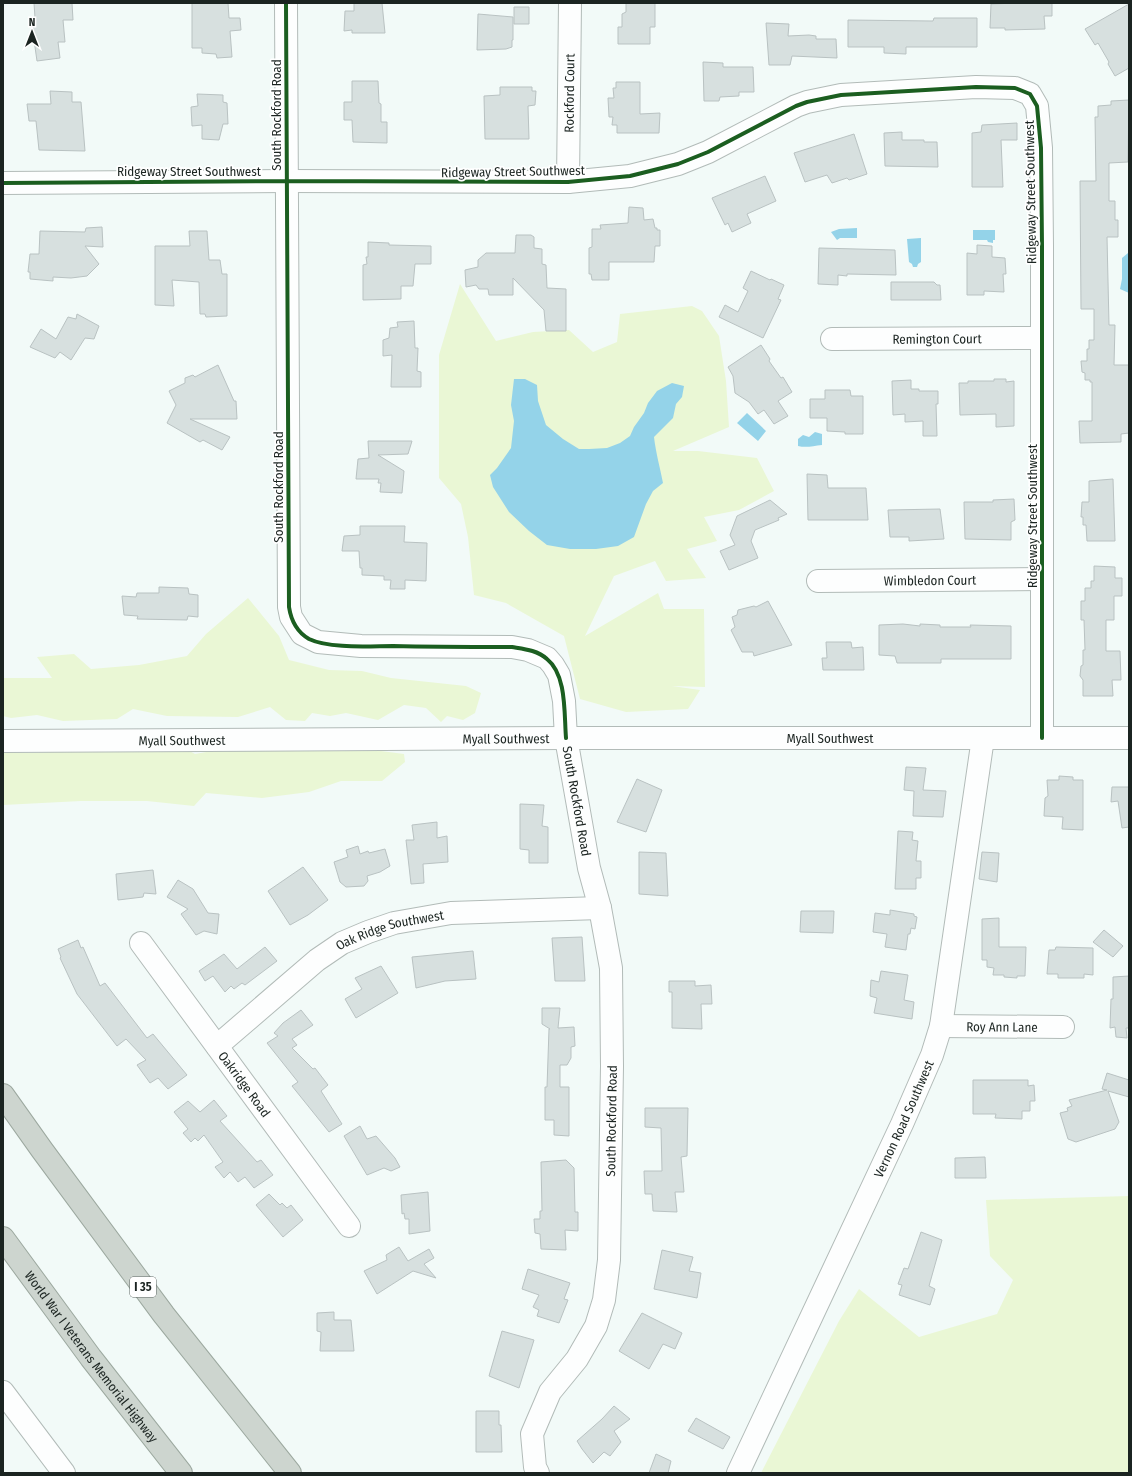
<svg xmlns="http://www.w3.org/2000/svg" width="1132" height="1476" font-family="'Fira Sans Condensed',sans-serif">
<rect width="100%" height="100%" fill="#f2faf8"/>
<path fill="#eaf7d5" d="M460,284L496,341L533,332L569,330L593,352L617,342L620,314L692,306L702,311L719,336L726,381L729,427L673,451H698L757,458L774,491L739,510L704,517L717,541L687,549L706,578L666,581L655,561L614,576L585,636L658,593L664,609H704L705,687L672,686L700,690L688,709L626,712L580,699L564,636L506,603L474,595L468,537L461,504L439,478V355Z
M248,598L279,636L289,660L329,670L362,671L391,678L466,686L481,693L475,713L463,720L447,716L441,722L426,708L404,705L378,720L346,713L330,716L312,713L305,721L286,720L270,707L238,717L167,716L133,709L117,719L63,721L37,715L11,718L3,716V678H52L37,657L74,654L91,669L139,665L187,656L206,634Z
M229,748H358L404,754L405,762L382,781H341L309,792L262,798L206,793L194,806L147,801H81L3,805V752L29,753L117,749H186L195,754Z
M1129,1196V1473H761L839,1321L859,1289L919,1337L997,1314L1013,1280L990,1256L986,1200Z"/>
<path fill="#94d3e9" d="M857,228V238H840L837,240L831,232L839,229Z
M973,230H995V240H993V243L988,242L987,240H973Z
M921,238V262L918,264L917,267H913L912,264L909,262L907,239Z
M1128,253H1129V293L1120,289L1122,279V258Z
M514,379H525L537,385L538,401L546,425L563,439L579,449H589L607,448L620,443L630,436L634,427L644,413L648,403L657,391L672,383L684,386L682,397L676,404L673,418L654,437C656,454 660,467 663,483L653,491L646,504L634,537L618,546L596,549H570L547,545L529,531L509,512L493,487L490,475L497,468L511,448L514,421L511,405Z
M747,413L766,431L758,441L737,423Z
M815,432L822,434V445C813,446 806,448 798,446V439L803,435L809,437Z"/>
<path fill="#d7e0df" stroke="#b9c2c2" d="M34,3H72L73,20H63L65,42H58L60,58L37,61L31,19L35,18Z
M192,3H228L229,18H240L241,30L230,31L232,57L217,58L216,54L202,53V48H192Z
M354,3H382L385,33H352V30L344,31L345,11H354Z
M626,3H655V27H650V44H618V27H622V14L626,12Z
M1017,3H1052V16H1044L1045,29L1005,30V28H990L991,4Z
M1129,4V68L1115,76L1108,64L1109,62L1098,43L1095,45L1085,29Z
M514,7H529V24H514Z
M478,14L513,17V40H512V47L506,49L477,50Z
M934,18H977V47H906V54L884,53V47H848V20L933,21Z
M766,23L789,24L788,36L809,35L816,36V39H836L837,58L792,56L790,65H769Z
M703,62L723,63V67H753L754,92H739V96L720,97L719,101H704Z
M352,81H378L379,103L381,104V122H387V143L353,142L352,120H344V102H352Z
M616,82H640V114L660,113L659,133H617V125H612L613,117H609L608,98H614L613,88H616Z
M500,87H532V91H536L535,105L528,106L529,139H485L484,96L500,95Z
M50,91L72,92V102H81L85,151L39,150L36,121H29L27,104H51Z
M197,94L223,95V102L227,103L228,124H223L219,140L202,139V125L192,126L191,107L198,106Z
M1129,100L1128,162L1109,163V201H1115V220H1118V237H1107L1109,325H1115L1114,365H1129V433L1121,434V442L1080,443L1079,421H1092V382H1090V380H1085V373L1082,372L1081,361H1087V349H1089V340H1094V309H1081L1080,181H1096L1095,117H1098V106L1111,105V101Z
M1017,123V140H1001L1003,187H972V133L981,132L982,125Z
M902,132V140H924V142H937L938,167L885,166L884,133Z
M854,134L867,174L849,180L847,178L832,183L827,175L805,182L794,153Z
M765,176L776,201L747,214L751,223L732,232L728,223L725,225L712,198Z
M629,207L643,208L644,220L653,219L655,228H657V230H660V246H655L654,262H609V280H592L591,274H589V248L592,247V229H601L600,225L628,223Z
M102,227L103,247L85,246L99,264L87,276L71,278L53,277V281L30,279V272H28L30,254H39L40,231L85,232L86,228Z
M189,231H207L209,260H220L222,274H227V316L206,317L205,314H200L199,282L172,280L174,306L155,305V246H190Z
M516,235H531L534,237V248L542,249V264L546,265L547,288L566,289V331H546L544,310L513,278V295H489L488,289H479L476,285L466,287L465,270L478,267V260L486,253H515Z
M368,242L389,243V245L431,246V264H415L413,286H401V299L363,300V265L367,264L366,257H368Z
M977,245L992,246V257L1005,258L1006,274H1003L1004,292L984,291V295H967V253L977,254Z
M819,248L895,250L896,275L847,274V276L838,275V285L818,284Z
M751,271L770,280L771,279L784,285L778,299L781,300L763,338L719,317L725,305L738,312L748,291L743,288Z
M891,282H934L937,285H940L941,300H891Z
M77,314L99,326L94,339L85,338L71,360L60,352L55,358L30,347L41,329L56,339L68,317L76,319Z
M414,321L415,348H418L417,371L421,372V387H391L392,355L383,356V340L389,338L390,328L398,327L397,322Z
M761,345L770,359L769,361L781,378L783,377L792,392L778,401L788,416L774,424L764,410L758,414L749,402L735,393L733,376L728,367Z
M218,365L234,401H236L237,419H190L230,437L222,450L203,440L200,442L167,423L176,405L169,391L185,383V378L193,375L195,377Z
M994,379H1006V382L1014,381V426L996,427V414L960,415L959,383H968V381H994Z
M911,380V389H919V391H938V404H936L937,436H923V421L905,422V414L893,415L892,381Z
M825,390H850L851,396H863V434H845V432L827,431V418H810V399H825Z
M368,441H412L408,454L378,455L404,471L402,493L380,492L381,483H378L379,479H356L358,459L369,458Z
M807,474L827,475L828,488H866L868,520H808Z
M1113,479L1115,541H1087L1086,525H1083V517H1081L1082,502H1089V481Z
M1014,499L1015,520L1011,522V540L965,539L964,502H993V500Z
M770,500L787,514L778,518L779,520L755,530L751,541L758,558L729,570L720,551L735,545L730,535L737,516Z
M940,509L944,539L909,541V537H890L888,510Z
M360,526H405L404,542L427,543L426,581L405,580V589H390L391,580H384V576L362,575V568H360L359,551H342L344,536L360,535Z
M1094,566L1115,567V578H1122V596H1114V620H1106V651H1120L1121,680H1112L1113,696H1083V680L1080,676L1081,666L1083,665V650H1085L1084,620H1081V601H1085V588H1091V581H1094Z
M159,587L188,588L189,594L198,595V617L188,616L187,620L137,619L138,616L124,615L122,596L136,597L137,593H159Z
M768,601L792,645L754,656L753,652H742L731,630L735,627L732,617L737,615L738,610L754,606L756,607Z
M903,624L920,626V624L940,625V627H971L970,625L1011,626V659H941V663H897L895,656L879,655V625Z
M826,642H851L852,648L863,647L864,670H823L822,658H827Z
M906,767L926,768L923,790L946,791L943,817L913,816L914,791L904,790Z
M1059,776L1073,777V780H1083V830L1062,829L1063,817L1044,816L1045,798L1048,796L1047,780H1059Z
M637,779L662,790L646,832L617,822Z
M1112,787H1129V827L1122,828L1118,801L1111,802Z
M520,804L544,805L542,826L548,827V863H529V850L520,849Z
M437,822V838L447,836L448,862L423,864L424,883L411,884L406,840H414L412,825Z
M898,831L913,832L912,840L918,841L916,861H921V878H916V889H895Z
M358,846L360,854L368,851L369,853L385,849L390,866L380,872L367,876L368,881L364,886L346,887L340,882L334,862L348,857L346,850Z
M639,852L666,853L668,896L639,894Z
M982,852L999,853L997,882L979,879Z
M303,867L328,900L308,915L290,925L268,891Z
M153,870L156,894L144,893L143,897L118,900L116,874Z
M178,880L193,889L208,913L219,914L217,934L204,931L196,935L181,914L188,909L167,897Z
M890,910L914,914V916L917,917L915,929L911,928L910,934H908L906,950L885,947L887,934L873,932L875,913L890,915Z
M801,911H834L833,933L800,932Z
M999,918V947H1026L1025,976H1017V978L1004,977V975H993L994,968L987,967V960H982V919Z
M1104,930L1123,946L1113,957L1093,942Z
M582,937L585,981H555L552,938Z
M78,940L81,948L83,947L100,986L105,983L147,1038L153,1034L187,1075L168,1089L158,1078L150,1083L137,1065L146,1060L126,1039L117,1046L77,994L60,958L61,957L58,949Z
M265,947L277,961L245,985L242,983L234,989L231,986L225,992L213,976L205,981L199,971L224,954L237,969Z
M1056,947L1093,948V975L1084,974V978H1058V974H1047L1049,950H1055Z
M473,951L476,979L445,981L416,988L412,957Z
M381,966L398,993L356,1018L345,999L362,989L355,978Z
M881,971L908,975L904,1000L914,1002L912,1019L874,1013L877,998L870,996L871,980L879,982Z
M1129,976V1028H1126L1127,1038L1116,1037L1115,1027L1110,1028L1111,999H1113V977Z
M669,981H695V986L711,985L712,1004H701L702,1029L672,1028V992H669Z
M542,1008H560L558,1028L574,1027L575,1046L571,1047V1058L567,1065H560V1087H569V1136L554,1135V1120H545V1087H547L549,1029H550L542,1024Z
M301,1010L313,1025L292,1039L297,1045L292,1048L313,1069L315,1068L328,1085L321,1091L342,1124L329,1132L292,1086L298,1082L267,1043L278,1036L274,1033L283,1023Z
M1107,1073L1129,1080V1097L1108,1091L1119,1122L1115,1129L1076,1142L1068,1139L1060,1113L1068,1111L1067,1108L1072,1106L1069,1100L1107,1090L1102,1089Z
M973,1080H1028V1086L1034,1085L1035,1101H1030V1111H1022V1119L995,1118L996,1114H973Z
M214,1100L227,1116L220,1121L257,1162L261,1160L273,1175L254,1188L245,1177L238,1182L230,1172L224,1178L215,1167L223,1162L204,1135L198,1141L195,1138L191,1142L183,1133L188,1129L174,1112L188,1101L200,1112Z
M645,1108H688L687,1156L681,1157L684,1192H675L677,1212L653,1211L652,1194H645L644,1171H662L661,1128L645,1127Z
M360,1126L367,1139L376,1136L395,1158L400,1167L391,1171L384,1168L367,1175L344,1136Z
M985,1157L986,1178H955V1158Z
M566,1160L574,1168L575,1212H578V1231L565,1230L566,1250L541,1249L540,1234L535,1233L534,1219H540V1211H542L541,1162Z
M428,1192L430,1231L409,1234V1219H405L404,1213L402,1214L401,1195Z
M269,1194L280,1205L282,1203L287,1208L291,1205L303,1220L283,1237L256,1205Z
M921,1232L942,1240L929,1286L935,1289L930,1305L899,1295L902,1285L898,1284L904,1268L908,1269Z
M399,1247L408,1261L429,1249L434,1258L424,1264L436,1278L413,1271L377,1294L364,1271L387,1260L386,1255Z
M662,1250L693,1257L689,1271L701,1273L697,1298L654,1289Z
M528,1269L570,1283L564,1299L568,1300L559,1323L537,1316L539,1310L533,1307L539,1295L522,1289Z
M334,1312V1320H351L354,1351H320L321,1332L317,1331V1313Z
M642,1313L682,1333L675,1349L663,1344L649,1369L619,1351Z
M502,1331L534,1340L519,1388L489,1376Z
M614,1406L630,1419L614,1431L621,1442L610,1456L604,1452L593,1463L582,1449L577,1441L602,1419Z
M476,1411H499V1425H501L502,1452H476Z
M696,1418L730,1437L723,1449L688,1431Z
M656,1454L671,1461L668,1473H649Z"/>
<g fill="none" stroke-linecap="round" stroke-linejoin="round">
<defs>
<g id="minor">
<path id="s1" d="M286,3L289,607L291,617L302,634L318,642L361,646L512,647L528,650L547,658L553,665L559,675L564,701L566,738L589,868L600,908L611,968L612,1066L609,1260L604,1300L596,1326L577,1359L550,1392L532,1434L535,1467L538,1473"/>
<path id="s2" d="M568,182L570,3"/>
<path d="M3,183L287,181L568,182L630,176L678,164L708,152L796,106L807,102L841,95L976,87L1015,88L1030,94L1037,106L1041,148L1042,246V738"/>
<path id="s3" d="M832,339L1042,338"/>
<path id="s4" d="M818,581L1042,579"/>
<path id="s5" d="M3,741L566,738H1129"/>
<path id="s6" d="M141,943L349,1226"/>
<path id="s7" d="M941,1026L1063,1027"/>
<path id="s8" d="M217,1046L317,960L342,943L368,932L394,923L451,913L600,908"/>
<path d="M3,1392L64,1473"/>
<path id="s9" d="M738,1473L902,1124L932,1055L941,1026L983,738"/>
</g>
<g id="highway">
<path d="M3,1095L42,1150L164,1315L290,1473"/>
<path id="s10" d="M3,1238L91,1358L181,1473"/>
</g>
</defs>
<use href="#minor" stroke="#b2bbb8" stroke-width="24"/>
<use href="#highway" stroke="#9ca89f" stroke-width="24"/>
<use href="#minor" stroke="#fdfefe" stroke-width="22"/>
<use href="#highway" stroke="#cdd5cf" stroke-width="22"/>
<defs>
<path id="cycleway" d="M286,3L289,607C291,620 297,632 309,639C330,649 370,646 393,646C433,647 473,647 512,647C524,649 537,650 547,659C567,675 564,714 566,738
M3,183L287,181L568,182L630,176L678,164L708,152L796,106L807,102L841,95L976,87L1015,88L1030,94L1037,106L1041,148L1042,246V738"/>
</defs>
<use href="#cycleway" stroke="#fff" stroke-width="6"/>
<use href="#cycleway" stroke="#1b5e20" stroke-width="4"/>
</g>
<g text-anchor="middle" stroke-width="3.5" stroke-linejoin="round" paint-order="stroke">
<rect fill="#fff" stroke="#5f6664" stroke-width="1" x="130" y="1277" width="26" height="20" rx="3"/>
<g font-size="12" font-weight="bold" fill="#1b2421">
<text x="143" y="1291">I 35</text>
</g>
<g font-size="13" fill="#1b2421" stroke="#fff">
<text dy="5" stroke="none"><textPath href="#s2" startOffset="89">Rockford Court</textPath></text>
<text transform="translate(276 115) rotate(-90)" y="5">South Rockford Road</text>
<text x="189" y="176">Ridgeway Street Southwest</text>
<text transform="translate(513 171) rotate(-1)" y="5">Ridgeway Street Southwest</text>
<text transform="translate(1030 192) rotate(-91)" y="5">Ridgeway Street Southwest</text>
<text dy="5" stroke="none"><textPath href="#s3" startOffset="105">Remington Court</textPath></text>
<text transform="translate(278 487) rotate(-90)" y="5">South Rockford Road</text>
<text transform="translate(1032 516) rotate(-90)" y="5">Ridgeway Street Southwest</text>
<text dy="5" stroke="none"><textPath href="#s4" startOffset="112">Wimbledon Court</textPath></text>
<text dy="5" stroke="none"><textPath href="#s5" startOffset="503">Myall Southwest</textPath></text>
<text dy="5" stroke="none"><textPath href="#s5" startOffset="827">Myall Southwest</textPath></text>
<text dy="5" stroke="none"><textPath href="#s5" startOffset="179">Myall Southwest</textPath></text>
<text dy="5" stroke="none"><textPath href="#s1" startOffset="1032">South Rockford Road</textPath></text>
<text dy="5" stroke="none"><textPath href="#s8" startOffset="212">Oak Ridge Southwest</textPath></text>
<text dy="5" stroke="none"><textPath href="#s7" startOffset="61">Roy Ann Lane</textPath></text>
<text dy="5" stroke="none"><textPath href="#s6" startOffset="175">Oakridge Road</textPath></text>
<text dy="5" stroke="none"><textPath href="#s9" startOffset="391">Vernon Road Southwest</textPath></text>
<text transform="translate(611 1121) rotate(-89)" y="5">South Rockford Road</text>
<text dy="5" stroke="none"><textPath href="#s10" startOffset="148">World War I Veterans Memorial Highway</textPath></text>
</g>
</g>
<rect width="1132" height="1476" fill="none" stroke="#1b2421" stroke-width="8"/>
<g transform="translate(32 32)" stroke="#ffffff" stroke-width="3" paint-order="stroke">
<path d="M0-3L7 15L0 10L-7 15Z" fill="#1b2421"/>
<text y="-6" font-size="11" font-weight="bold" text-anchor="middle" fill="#1b2421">N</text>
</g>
</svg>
